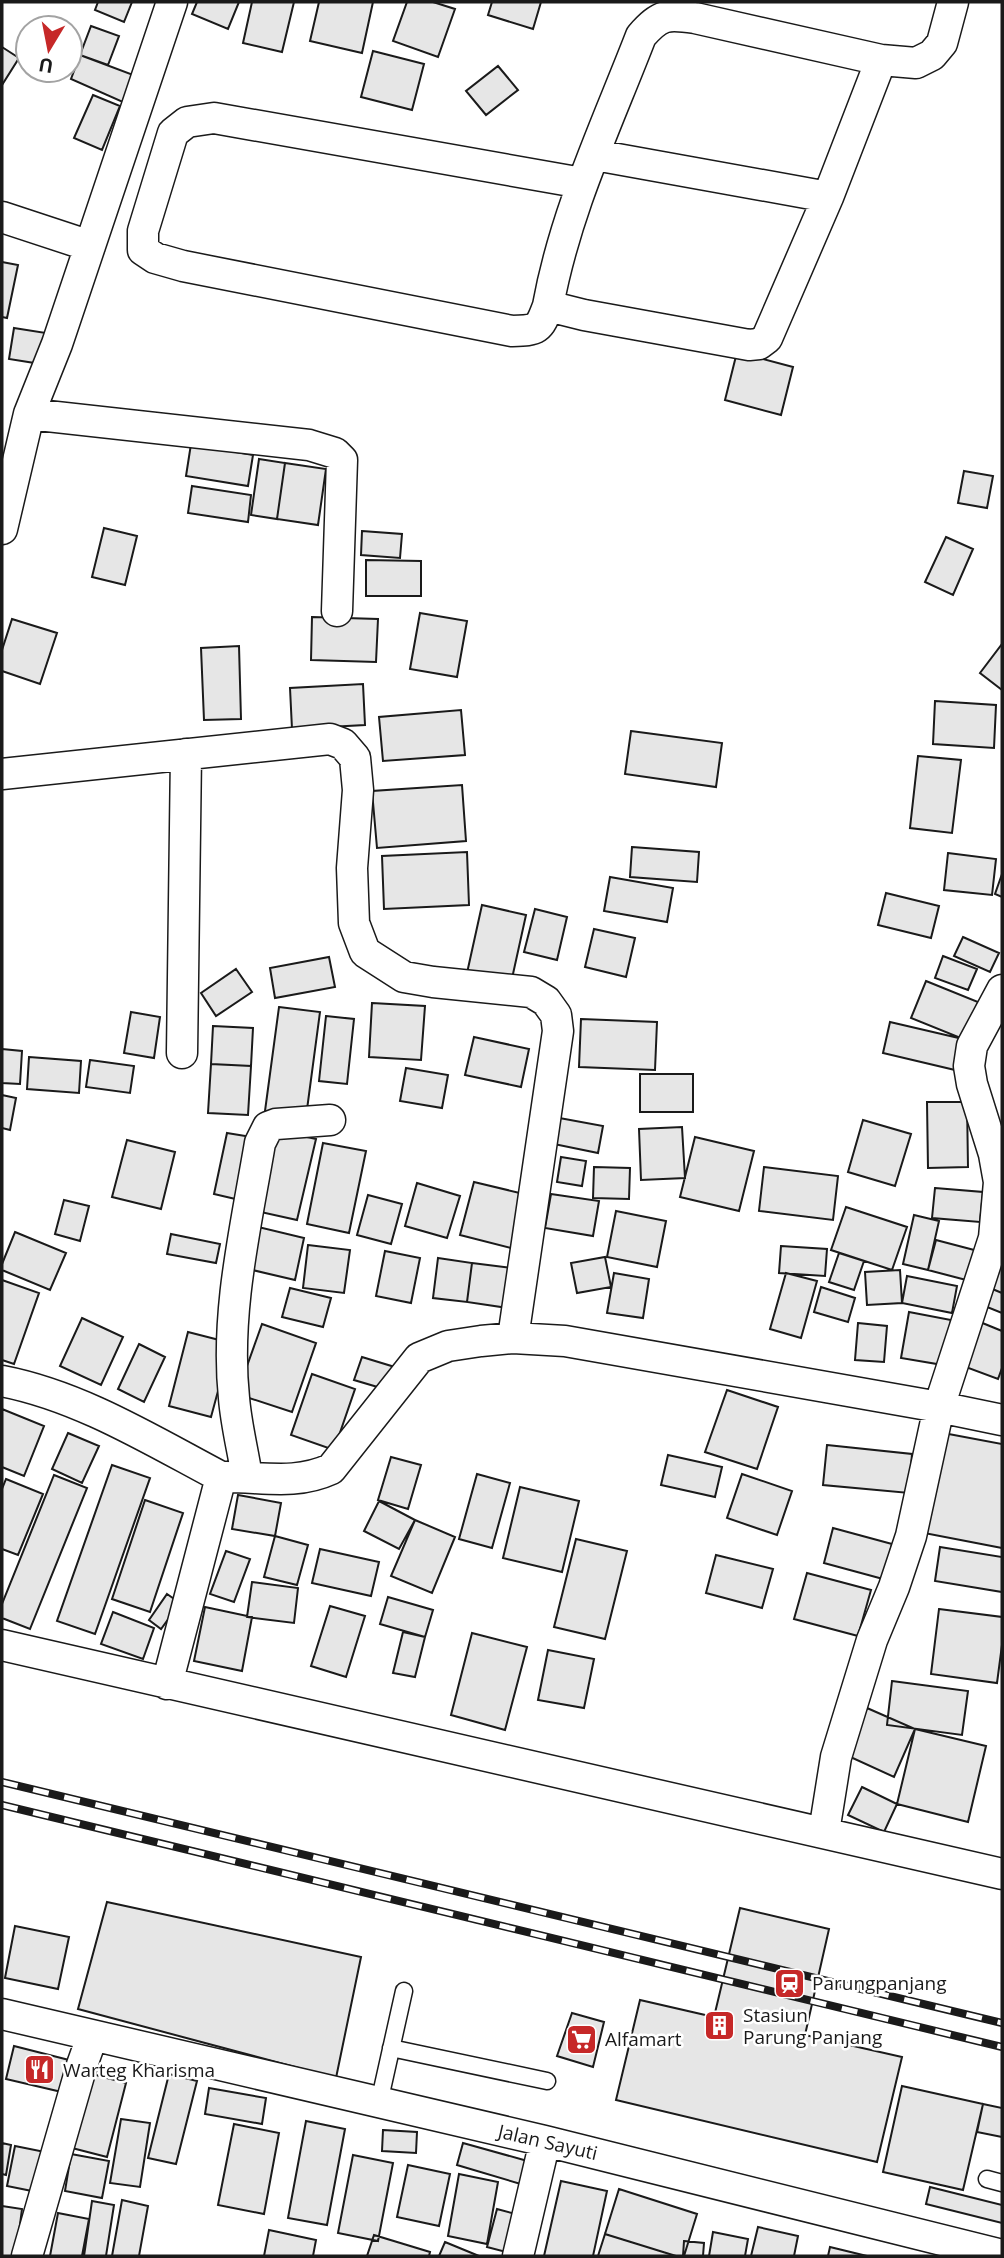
<svg xmlns="http://www.w3.org/2000/svg" width="1004" height="2258" font-family="'Open Sans',sans-serif">
<rect width="100%" height="100%" fill="#fff"/>
<path fill="#e6e6e6" stroke="#1a1a1a" stroke-width="2" d="M98,2H132L124,22L95,10Z
M197,2H239L228,29L192,14Z
M252,2H294L282,52L243,43Z
M319,2H373L362,53L310,41Z
M407,2H433L455,9L438,57L393,41Z
M492,2H541L533,29L488,15Z
M91,26L119,36L108,65L80,55Z
M2,47L19,58L2,85Z
M373,51L424,64L412,110L361,97Z
M80,55L136,76L125,103L71,79Z
M498,66L518,90L486,115L466,91Z
M93,95L120,106L102,150L74,138Z
M2,262L18,265L7,318L2,317Z
M14,328L46,333L41,364L9,359Z
M737,352L793,367L781,415L725,400Z
M191,444L253,455L248,486L186,476Z
M259,459L285,463L277,519L251,515Z
M285,463L326,469L318,525L277,519Z
M964,471L993,476L987,508L958,503Z
M192,486L251,495L248,522L188,513Z
M104,528L137,536L125,585L92,577Z
M362,531L402,534L400,558L361,555Z
M946,537L973,549L953,595L925,582Z
M366,560L421,561V596H366Z
M420,613L467,621L457,677L410,669Z
M312,617L378,619L376,662L311,660Z
M12,619L57,633L40,684L2,671V650Z
M1002,644V690L980,673Z
M239,646L241,719L204,720L201,648Z
M363,684L365,725L292,729L290,688Z
M935,701L996,705L994,748L933,744Z
M461,710L465,755L383,761L379,717Z
M631,731L722,743L716,787L625,774Z
M918,756L961,760L952,833L910,828Z
M462,785L466,841L377,848L372,791Z
M632,847L699,852L697,882L630,877Z
M467,852L469,905L384,909L382,856Z
M948,853L996,859L992,895L944,890Z
M1002,874V897L995,894Z
M610,877L673,888L667,922L604,911Z
M886,893L939,906L931,938L878,925Z
M482,905L526,915L511,983L467,973Z
M535,909L567,917L557,960L524,952Z
M594,929L635,938L626,977L585,967Z
M963,937L999,953L990,972L954,956Z
M943,956L977,969L968,990L935,978Z
M329,957L335,987L275,998L270,968Z
M236,969L252,992L216,1016L201,993Z
M926,981L978,1002L963,1039L911,1018Z
M372,1003L425,1006L421,1060L369,1057Z
M279,1007L320,1012L306,1117L265,1111Z
M131,1012L160,1017L154,1058L124,1053Z
M326,1016L354,1019L347,1084L319,1081Z
M581,1019L657,1022L655,1070L579,1067Z
M890,1022L963,1039L955,1070L883,1053Z
M213,1026L253,1028L251,1066L211,1064Z
M474,1037L529,1049L521,1087L465,1075Z
M2,1049L22,1051L20,1084L2,1083Z
M29,1057L81,1061L79,1093L27,1089Z
M90,1060L134,1066L130,1093L86,1087Z
M211,1064L251,1066L248,1115L208,1113Z
M406,1068L448,1075L442,1108L400,1101Z
M640,1074H693V1112H640Z
M2,1095L16,1098L10,1130L2,1128Z
M927,1102H967L968,1167L928,1168Z
M554,1117L603,1126L598,1153L549,1143Z
M863,1120L911,1134L895,1186L848,1172Z
M682,1127L685,1178L641,1180L639,1129Z
M271,1129L316,1139L297,1220L252,1210Z
M227,1133L257,1138L244,1201L214,1194Z
M695,1137L754,1151L739,1211L680,1197Z
M127,1140L175,1152L161,1209L112,1197Z
M323,1143L366,1151L349,1233L307,1224Z
M561,1157L586,1161L582,1186L557,1182Z
M594,1167L630,1168L629,1199L593,1198Z
M764,1167L838,1176L833,1220L759,1211Z
M474,1182L524,1194L511,1248L460,1235Z
M417,1183L460,1196L447,1238L405,1226Z
M935,1188L983,1192L980,1222L932,1218Z
M551,1194L599,1201L593,1236L545,1228Z
M368,1195L402,1204L391,1244L357,1235Z
M64,1200L89,1206L80,1241L55,1234Z
M846,1207L907,1227L892,1270L831,1250Z
M616,1211L666,1221L657,1267L607,1257Z
M914,1215L939,1221L928,1270L903,1264Z
M254,1226L304,1238L295,1280L244,1268Z
M15,1232L66,1253L50,1290L2,1270V1264Z
M171,1234L220,1244L216,1263L167,1254Z
M936,1240L978,1251L970,1281L928,1270Z
M308,1245L350,1250L344,1293L303,1288Z
M781,1246L827,1249L825,1276L779,1273Z
M385,1251L420,1258L411,1303L376,1296Z
M839,1253L864,1261L854,1290L829,1282Z
M605,1257L611,1287L577,1293L571,1263Z
M438,1258L472,1263L467,1302L433,1298Z
M472,1263L513,1268L508,1308L467,1302Z
M999,1265L1002,1266V1293L990,1288Z
M900,1270L902,1303L867,1305L865,1272Z
M614,1273L649,1279L643,1318L607,1313Z
M786,1273L817,1281L801,1338L770,1329Z
M907,1276L957,1286L952,1313L902,1303Z
M2,1280L39,1293L14,1364L2,1360Z
M821,1287L855,1298L848,1322L814,1312Z
M290,1288L331,1298L323,1327L282,1317Z
M990,1288L1002,1293V1313L982,1305Z
M909,1312L951,1320L943,1365L901,1358Z
M82,1318L123,1337L101,1385L60,1366Z
M980,1322L1002,1331V1368L998,1379L963,1366Z
M858,1323L887,1326L884,1362L855,1360Z
M262,1324L316,1343L292,1412L237,1394Z
M188,1332L231,1343L211,1417L169,1406Z
M139,1344L165,1357L144,1402L118,1389Z
M362,1357L398,1368L391,1391L354,1380Z
M312,1374L355,1389L334,1450L291,1435Z
M727,1390L778,1407L757,1469L705,1452Z
M2,1409L44,1426L24,1476L2,1467Z
M938,1432L1002,1444V1548L919,1532Z
M68,1433L99,1446L82,1483L52,1469Z
M827,1445L912,1454L909,1493L823,1485Z
M668,1455L722,1467L715,1497L661,1485Z
M391,1457L421,1465L408,1509L378,1500Z
M112,1465L150,1478L95,1634L57,1621Z
M477,1474L510,1483L492,1548L459,1539Z
M742,1474L792,1491L777,1535L727,1518Z
M54,1475L87,1488L30,1629L2,1618V1604Z
M6,1479L43,1494L18,1555L2,1549V1489Z
M520,1487L579,1501L562,1572L503,1558Z
M238,1495L281,1503L275,1536L232,1529Z
M145,1500L183,1513L150,1612L112,1599Z
M379,1501L415,1520L399,1549L364,1531Z
M415,1520L455,1537L432,1593L391,1576Z
M833,1528L892,1544L883,1579L824,1563Z
M275,1536L308,1545L297,1585L264,1577Z
M576,1539L627,1551L605,1639L554,1627Z
M940,1547L1002,1557V1592L935,1581Z
M320,1549L379,1562L371,1596L312,1583Z
M226,1551L250,1559L234,1602L210,1594Z
M716,1555L773,1569L762,1608L706,1593Z
M807,1573L871,1590L858,1636L794,1619Z
M252,1582L298,1588L294,1623L247,1617Z
M167,1594L180,1603L161,1629L149,1620Z
M388,1597L433,1610L425,1637L380,1624Z
M330,1606L365,1616L346,1677L311,1666Z
M205,1607L252,1617L242,1671L194,1661Z
M939,1609L1002,1617V1645L997,1683L931,1674Z
M113,1612L154,1628L143,1659L101,1644Z
M403,1632L425,1637L415,1677L393,1673Z
M472,1633L527,1647L505,1730L451,1715Z
M548,1650L594,1659L584,1708L538,1700Z
M892,1681L968,1691L962,1735L887,1725Z
M867,1708L915,1729L894,1777L846,1755Z
M915,1729L986,1746L968,1822L897,1804Z
M862,1787L897,1804L884,1832L848,1815Z
M107,1902L361,1957L336,2078L78,2009Z
M740,1908L829,1929L805,2035L902,2057L877,2162L616,2100L640,2000L714,2017Z
M15,1926L69,1937L58,1989L5,1978Z
M572,2013L604,2022L593,2067L557,2056Z
M14,2046L73,2061L66,2093L6,2079Z
M92,2074L126,2083L107,2157L72,2148Z
M169,2074L197,2081L176,2164L148,2158Z
M902,2086L983,2104L963,2190L883,2172Z
M209,2088L266,2098L262,2124L205,2114Z
M983,2104L1002,2108V2137L977,2132Z
M121,2119L150,2123L140,2187L110,2183Z
M306,2121L345,2129L327,2225L288,2218Z
M234,2124L279,2133L264,2214L218,2205Z
M383,2130L417,2132L416,2153L382,2151Z
M2,2143L11,2145L6,2175L2,2174Z
M463,2143L531,2162L524,2185L457,2165Z
M15,2146L45,2152L37,2192L7,2186Z
M71,2154L109,2161L102,2198L65,2191Z
M353,2155L393,2163L378,2241L338,2233Z
M408,2165L450,2174L439,2226L397,2217Z
M459,2174L498,2182L487,2244L448,2236Z
M561,2181L607,2191L593,2256H544Z
M930,2187L1002,2205V2223L926,2204Z
M619,2189L697,2214L684,2256H676L605,2234Z
M122,2200L148,2206L139,2256H112Z
M92,2201L114,2205L106,2256H84Z
M2,2206L22,2209L16,2256H2Z
M497,2209L523,2216L514,2254L487,2247Z
M58,2213L89,2219L82,2256H50Z
M758,2227L798,2236L794,2256H751Z
M269,2230L316,2240L313,2256H264Z
M713,2232L748,2239L745,2256H709Z
M605,2234L676,2256H598Z
M374,2235L430,2252L429,2256H367Z
M684,2241L704,2243L703,2256H683Z
M445,2242L479,2256H439Z
M830,2247L867,2256H828Z"/>
<g fill="none" stroke-linecap="round" stroke-linejoin="round">
<defs>
<path id="lane" d="M391,2048L547,2081
M379,2103L404,1991
M987,2179L1002,2183"/>
<path id="street" d="M881,60L828,197L767,338L759,344L749,345L584,315L548,306C565,212 607,124 641,36C660,14 667,14 695,18L881,60L916,63L932,55L942,43L953,2
M595,155L828,197
M2,217L90,246
M548,306C539,330 538,330 512,331L183,266L155,258L143,250V231L173,133L187,122L214,118L582,183
M29,414L309,445L335,453L342,460L337,611
M2,529L29,414L57,344L172,2
M2,774L330,739L343,744L355,758L358,790L352,868L354,923L365,952L404,977L433,982L531,992L546,1001L556,1015L558,1031L513,1338
M182,1053L186,754
M2,1381C80,1396 151,1440 221,1477
M247,1477C243,1451 236,1424 234,1398C225,1313 246,1226 260,1143L268,1127L276,1124L330,1120
M2,1645L1002,1874
M167,1684L221,1477C260,1476 294,1486 331,1469L419,1358L448,1346L481,1341L513,1338L565,1341L939,1407L1002,1420
M824,1832L836,1757L872,1640L894,1587L911,1536L939,1407L994,1238L999,1182L994,1154L972,1084L969,1066L972,1046L1002,990
M2,2014L545,2141L1002,2255
M27,2256L82,2065L92,2037
M518,2256L545,2141"/>
</defs>
<use href="#lane" stroke="#1a1a1a" stroke-width="19"/>
<use href="#street" stroke="#1a1a1a" stroke-width="33"/>
<use href="#lane" stroke="#fff" stroke-width="16"/>
<use href="#street" stroke="#fff" stroke-width="30"/>
<defs>
<path id="rail" d="M2,1782L1002,2023
M2,1805L1002,2047"/>
</defs>
<use href="#rail" stroke="#1a1a1a" stroke-width="8"/>
<use href="#rail" stroke="#fff" stroke-width="5" stroke-dasharray="16" stroke-linecap="butt"/>
</g>
<defs>
<symbol id="station-square" viewBox="-11 -11 22 22"><rect x="-9" y="-9" width="18" height="18" rx="4" fill="#c62828" stroke="#fff"/><path d="M-3-6H3Q5-6 5-4V2Q5 4 3 4L4.5 6H3L1.5 4h-3L-3 6H-4.5L-3 4Q-5 4-5 2V-4Q-5-6-3-6ZM-3.5-4v3h7v-3ZM-3.5 1v1.5H-2V1ZM2 1v1.5H3.5V1Z" fill="#fff"/></symbol>
<symbol id="building-square" viewBox="-11 -11 22 22"><rect x="-9" y="-9" width="18" height="18" rx="4" fill="#c62828" stroke="#fff"/><path d="M-4-6H4V6H1V3H-1V6H-4ZM-2.5-4.3h1.7v1.8h-1.7ZM.8-4.3h1.7v1.8H.8ZM-2.5-1h1.7V.8h-1.7ZM.8-1h1.7V.8H.8Z" fill="#fff"/></symbol>
<symbol id="supermarket-square" viewBox="-11 -11 22 22"><rect x="-9" y="-9" width="18" height="18" rx="4" fill="#c62828" stroke="#fff"/><path d="M-6-5.5h2.5l.6 2H6L4.5 2H-2.5L-4.4-4H-6ZM-1.5 3.2a1.3 1.3 0 1 0 .1 0ZM3 3.2a1.3 1.3 0 1 0 .1 0Z" fill="#fff"/></symbol>
<symbol id="restaurant-square" viewBox="-11 -11 22 22"><rect x="-9" y="-9" width="18" height="18" rx="4" fill="#c62828" stroke="#fff"/><path d="M-5-6h1v4h1v-4h1v4h1v-4h1v5L-1.5 .5V6h-2V.5L-5-1ZM5-6V6H3V1.5H1.5Q1.5-4 5-6Z" fill="#fff"/></symbol>
</defs>
<g fill-rule="evenodd">
<use href="#station-square" x="772" y="1966" width="35" height="35"/>
<use href="#building-square" x="702" y="2008" width="35" height="35"/>
<use href="#supermarket-square" x="564" y="2022" width="35" height="35"/>
<use href="#restaurant-square" x="22" y="2052" width="35" height="35"/>
</g>
<g text-anchor="middle" stroke-width="5" stroke-linejoin="round" paint-order="stroke">
<g font-size="19" fill="#1a1a1a" stroke="#fff" text-anchor="start">
<text x="812" y="1990">Parungpanjang</text>
<text x="743" y="2022">Stasiun<tspan x="743" dy="22">Parung Panjang</tspan></text>
<text x="605" y="2046">Alfamart</text>
<text x="63" y="2077">Warteg Kharisma</text>
</g>
<g font-size="19" fill="#1a1a1a" stroke="#fff">
<text transform="translate(548 2142) rotate(13)" y="7">Jalan Sayuti</text>
</g>
</g>
<rect width="1004" height="2258" fill="none" stroke="#1a1a1a" stroke-width="7"/>
<g transform="translate(49 49) rotate(190)"><circle r="33" fill="#ffffff" stroke="#a3a3a3" stroke-width="2"/>
<path d="M0-5L12 26L0 18L-12 26Z" fill="#c62828"/>
<text y="-10" font-size="19" font-weight="bold" text-anchor="middle" fill="#1a1a1a">U</text>
</g>
</svg>
